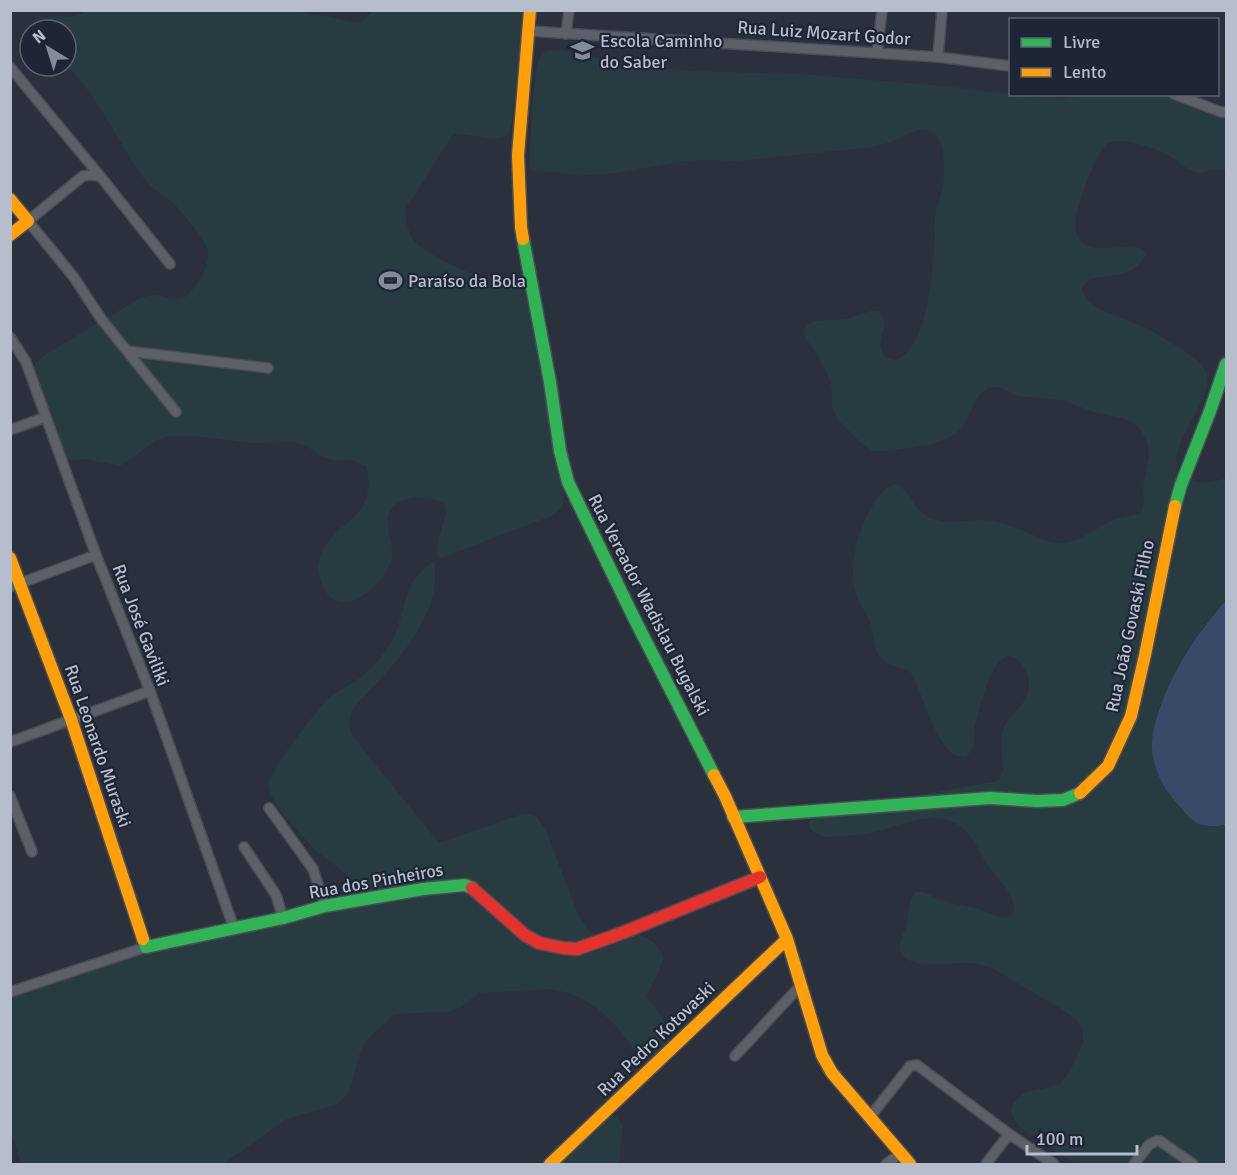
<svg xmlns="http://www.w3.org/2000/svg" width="1237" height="1175" font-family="Signika,sans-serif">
<rect width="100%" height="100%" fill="#2b313c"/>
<path fill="#283b41" d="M86,10H296C308,15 320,15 332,17C344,20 348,23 362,22L373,11H524L512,122L509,134L505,137L494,139L454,133L433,165L414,197L405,206C406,218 407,233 415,242C426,254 473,276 490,280C501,283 515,282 525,291C529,294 531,302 532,308L555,461C558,474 568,499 559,510C556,513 550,516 546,518L438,559L437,552L439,537L446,513L444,504C433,498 420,496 408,499C370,510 398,540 391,561C385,578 371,593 355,600C346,603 336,603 329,596C325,592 323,585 321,580C317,573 317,566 320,558C323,549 327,542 334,535C344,524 359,516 365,502C370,490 369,478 366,466L355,461L333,460L321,456L305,445L293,442L250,443L196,436H170L157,440L120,466L86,459L65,460L31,372L36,362L51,351L134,302C140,299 147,295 155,295C168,296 179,304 190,293C199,283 212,262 207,248C203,237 180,209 171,201C164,195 155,191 149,185C140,174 133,162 126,151C108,121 91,89 66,65V30H34L33,21C49,11 70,24 86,10Z
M560,50L582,53L610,62L639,66L691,71L801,74L944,86L1043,98L1062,99L1090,94L1186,95L1226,114V170C1222,170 1217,170 1213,170C1206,171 1202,174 1195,172C1185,169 1177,160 1168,155C1157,148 1128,140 1116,141C1111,142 1107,143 1104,147C1094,158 1076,208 1075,223C1075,231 1077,239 1084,244C1096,252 1126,244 1142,249L1146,255C1138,270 1124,275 1108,276C1102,277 1094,277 1089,280C1086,282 1084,286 1082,288C1083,295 1086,299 1091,303C1107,315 1128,320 1146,328C1158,334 1170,342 1181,349C1190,355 1200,360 1205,370C1221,400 1151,455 1187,478C1199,486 1214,482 1226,478V600L1204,626L1186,653L1173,678L1160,708L1152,740V749L1156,770L1171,797L1218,826L1226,825V1164H1076L1022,1129L1014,1120L1011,1110L1013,1103L1023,1094L1030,1091L1051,1087L1061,1083L1070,1071L1078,1054L1083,1042V1029L1076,1019L1063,1010L992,968C983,965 974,963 965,963C950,963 910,969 902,954C897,946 903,935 906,927C909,916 908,901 915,892H924L944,902L976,908L1003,918L1012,915L1014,911C1015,892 997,879 987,864C978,850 971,832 957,824C932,809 896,827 871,833C862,835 852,835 843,836C830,838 819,838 809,828V822L817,816L893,803L923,794L993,782L1000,779C1000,778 1003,771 1003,770C1004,766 1002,760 1002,756C1001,748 1001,741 1002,733C1006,714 1029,706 1029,686C1029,676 1026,669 1019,661C995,636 978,714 975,727C974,733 975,740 973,746C972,750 968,754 966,757C964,757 958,756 956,756C935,745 923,694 911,673C902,666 887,667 879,656C873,648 874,635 871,625C867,612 856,601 854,587C849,559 861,521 877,499C883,491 888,484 898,484C911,494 915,513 933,519C951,526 972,517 992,521C1004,523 1019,529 1031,534C1038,537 1044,541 1052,542C1078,548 1096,525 1119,518C1126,516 1134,516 1141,513L1144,501L1143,487L1149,456L1148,444L1140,429L1133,422L1122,418L1093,412L1063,400L1018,396L999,387L988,388L978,396L966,422L959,431L950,437L932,444L889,451H873L861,443L838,420L832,408V389L829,378L817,354L806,339L804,333L807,325L815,321L846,319L871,311H879C880,313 884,319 884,321C885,336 874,341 886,358L895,360C898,359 900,358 903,356C928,338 933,268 935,239C935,230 934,220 936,212C937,204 941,197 942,190C945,177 946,141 934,133C922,124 903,137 891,142C882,145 873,146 864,148L737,161L707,160L685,161L615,173L590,175L567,174L529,169L533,95L537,66L540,57L546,51Z
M434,561C435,570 436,579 434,588C431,617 404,654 384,675C374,687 362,697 353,709C347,720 349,727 354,738L439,843L522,814H529L537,817L546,831L578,914L589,931L600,937L635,935L646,937L655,943L663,956C661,973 652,980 647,996C654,1010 673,1025 669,1042C667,1051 656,1062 651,1069L614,1024L597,1008L579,997L568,993L551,989L479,993L459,1008L447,1012L394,1014L365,1042L358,1058L351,1087L345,1097L335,1105L287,1119L223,1164H21L16,1147L11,1133V988L140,951L359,906C355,896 353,885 347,876C340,867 328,861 319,853C309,845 277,808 272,797C271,794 269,787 269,783C270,771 315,712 326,701C336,691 349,686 360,678C378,664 393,644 399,623C404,609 406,592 414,580C419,572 427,566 434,561Z
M604,1114L617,1118L623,1125L619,1164H540Z"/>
<path fill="#394967" d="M1226,600V825C1219,826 1207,827 1199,824C1190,820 1182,809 1176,802C1163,788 1153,768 1152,749C1151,738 1154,727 1157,717C1171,672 1195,636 1226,600Z"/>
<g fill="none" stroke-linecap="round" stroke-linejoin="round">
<defs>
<path id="street" d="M529,31L938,57L1010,66
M566,34L569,10
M877,53L882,10
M938,57L942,10
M10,67L100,176L170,264
M1174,94L1221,112H1226
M100,176L91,175L83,176L28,221L73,276L102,320L176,412
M10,337L26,362L96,555L150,691L234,928
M127,351L268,368
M10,430L46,417
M10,587L96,555
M10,742L150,691
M10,796L32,852
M269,808L313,869L325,906
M244,847L276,895L283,918
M10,992L146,947
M735,1056L800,986
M870,1117L910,1066L917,1065L1009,1134L1054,1164
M886,1164L901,1153
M986,1164L1009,1134
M1134,1164L1149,1145L1156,1141H1160L1193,1164"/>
<path id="fast" d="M523,239L550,382L560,451L568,482L633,616L714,775
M1175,506L1181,485L1210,411L1226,364
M733,817L990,798L1037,801L1063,800L1080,793
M143,939L146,947L283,918L325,906L423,889L465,885L472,888"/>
<path id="slow" d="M10,199L28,221L10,235
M523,239L521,227L518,155L530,10
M10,558L71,719L143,939
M714,775L725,796L787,939L822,1055L832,1073L910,1164
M1080,793L1108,766L1131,716L1145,655L1175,506
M550,1164L787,939"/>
<path id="jam" d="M472,888L525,935L539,943L563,948L577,949L622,933L760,877"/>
</defs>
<use href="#street" stroke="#494d56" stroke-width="12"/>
<use href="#fast" stroke="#494d56" stroke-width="15"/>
<use href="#slow" stroke="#494d56" stroke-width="15"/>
<use href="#jam" stroke="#494d56" stroke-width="15"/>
<use href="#street" stroke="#5c6068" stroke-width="9"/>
<use href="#fast" stroke="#30b455" stroke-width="12"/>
<use href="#slow" stroke="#ff9f0a" stroke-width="12"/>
<use href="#jam" stroke="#e5322d" stroke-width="12"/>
</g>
<defs>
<symbol id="university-bare" viewBox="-9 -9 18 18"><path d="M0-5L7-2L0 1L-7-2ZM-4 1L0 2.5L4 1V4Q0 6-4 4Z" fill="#858c99" stroke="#1e2636" stroke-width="2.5" paint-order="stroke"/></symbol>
<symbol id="stadium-bare" viewBox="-9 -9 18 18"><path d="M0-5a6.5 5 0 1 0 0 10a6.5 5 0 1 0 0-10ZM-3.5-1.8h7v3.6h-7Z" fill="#858c99" stroke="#1e2636" stroke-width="2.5" paint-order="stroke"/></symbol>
</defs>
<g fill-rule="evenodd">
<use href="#university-bare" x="566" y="34" width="33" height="33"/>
<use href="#stadium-bare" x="374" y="264" width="33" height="33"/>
</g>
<g text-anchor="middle" stroke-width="4.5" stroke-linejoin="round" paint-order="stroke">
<g font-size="18" fill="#b6bdcb" stroke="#1e2636">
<text transform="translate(824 33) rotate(4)" y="6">Rua Luiz Mozart Godor</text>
<text transform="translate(649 605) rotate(63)" y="6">Rua Vereador Wadislau Bugalski</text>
<text transform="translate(141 625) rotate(69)" y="6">Rua José Gaviliki</text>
<text transform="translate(1130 626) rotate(-78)" y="6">Rua João Govaski Filho</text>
<text transform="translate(98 746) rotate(71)" y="6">Rua Leonardo Muraski</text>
<text transform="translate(376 881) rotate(-10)" y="6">Rua dos Pinheiros</text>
<text transform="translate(656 1039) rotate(-44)" y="6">Rua Pedro Kotovaski</text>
</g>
<g font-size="18" fill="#b6bdcb" stroke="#1e2636" text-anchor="start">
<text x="600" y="47">Escola Caminho<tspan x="600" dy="21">do Saber</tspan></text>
<text x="408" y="287">Paraíso da Bola</text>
</g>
</g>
<rect width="1237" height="1175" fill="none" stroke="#b6bdcb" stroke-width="24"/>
<rect x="1009" y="18" width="210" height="78" fill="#1e2636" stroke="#5b6272" stroke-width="1.5"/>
<rect x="1021" y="38" width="30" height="9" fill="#30b455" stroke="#5b6272" stroke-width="1.5"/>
<text x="1063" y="48" font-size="18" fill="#b6bdcb">Livre</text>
<rect x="1021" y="68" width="30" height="9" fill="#ff9f0a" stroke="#5b6272" stroke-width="1.5"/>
<text x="1063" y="78" font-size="18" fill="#b6bdcb">Lento</text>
<g transform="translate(48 48) rotate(322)"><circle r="28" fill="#1e2636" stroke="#5b6272" stroke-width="1.5"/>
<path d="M0-4.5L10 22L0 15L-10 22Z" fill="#858c99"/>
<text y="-9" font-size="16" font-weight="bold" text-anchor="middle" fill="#b6bdcb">N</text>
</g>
<path d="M1027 1145v9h110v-9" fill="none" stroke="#b6bdcb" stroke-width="3"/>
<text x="1036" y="1145" font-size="18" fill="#b6bdcb" stroke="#1e2636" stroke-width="4.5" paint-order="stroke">100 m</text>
</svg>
